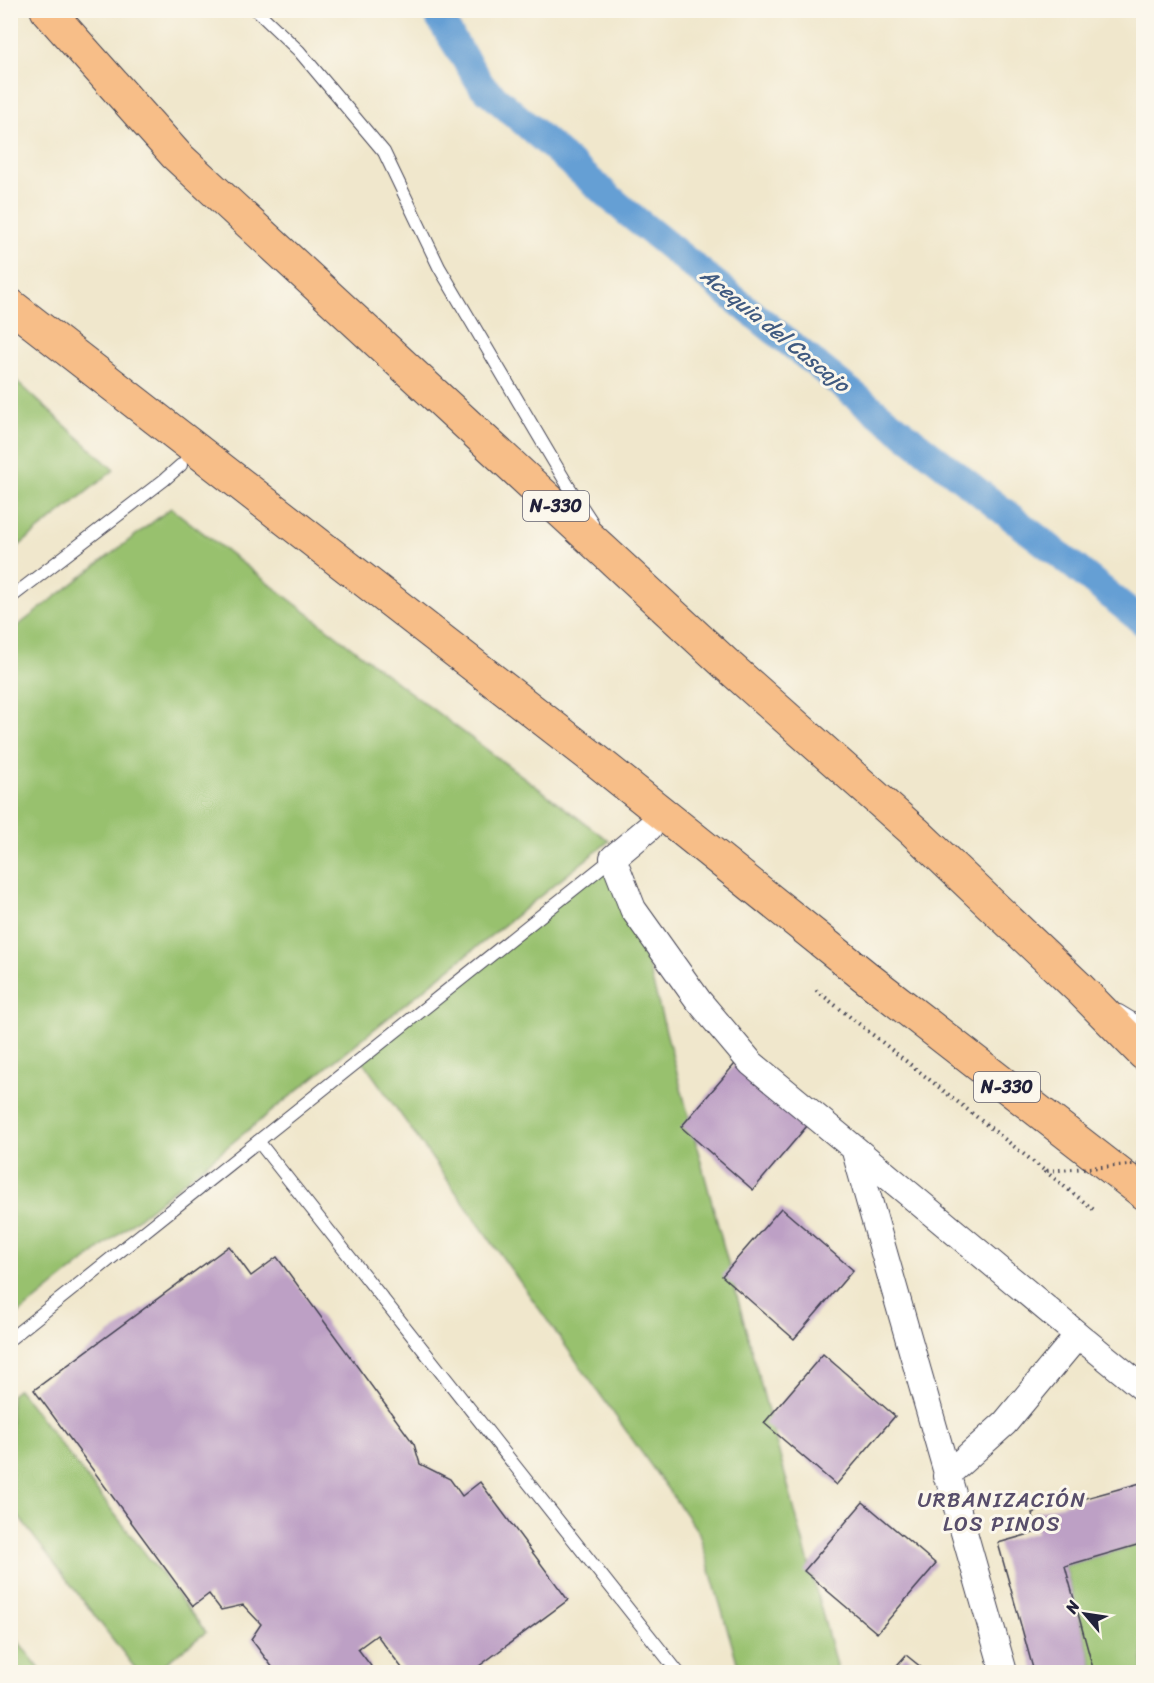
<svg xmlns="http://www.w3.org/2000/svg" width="1154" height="1683" font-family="Sriracha,sans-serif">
<rect width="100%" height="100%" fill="#fbf7ec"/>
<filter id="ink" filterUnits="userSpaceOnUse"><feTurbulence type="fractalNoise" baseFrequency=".0167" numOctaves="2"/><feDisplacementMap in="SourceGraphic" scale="12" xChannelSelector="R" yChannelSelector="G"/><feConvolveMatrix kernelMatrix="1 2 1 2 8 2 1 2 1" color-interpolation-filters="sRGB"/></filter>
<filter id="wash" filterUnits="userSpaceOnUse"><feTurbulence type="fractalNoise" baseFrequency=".008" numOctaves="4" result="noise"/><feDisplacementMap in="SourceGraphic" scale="24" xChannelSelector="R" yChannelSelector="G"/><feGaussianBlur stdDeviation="1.35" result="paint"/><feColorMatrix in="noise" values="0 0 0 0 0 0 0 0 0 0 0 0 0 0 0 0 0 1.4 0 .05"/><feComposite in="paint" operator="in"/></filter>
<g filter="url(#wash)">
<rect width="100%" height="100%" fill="#f0e7cc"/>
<path fill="#98c16e" stroke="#5d7254" stroke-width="1.5" d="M10,375L114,470L11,552H10Z
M171,508L403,687L609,841L11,1320V631Z
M613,858L633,909L838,1672H740L699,1533L361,1059Z
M18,1389L206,1632L154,1672H138L11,1507V1395Z
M1143,1543V1672H1094L1065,1566Z
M10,1631L40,1669L36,1672H11Z"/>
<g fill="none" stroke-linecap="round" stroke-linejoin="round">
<path stroke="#659fd4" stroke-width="28" d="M434,10L482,86L629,214L838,382L1075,567L1144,623"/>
</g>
<g id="blocks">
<path fill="#bda0c5" d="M740,1058L812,1120L753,1190L681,1127Z
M781,1208L853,1270L794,1339L722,1276Z
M229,1246L251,1276L277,1257L414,1444L420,1464L450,1479L462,1496L480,1482L568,1600L471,1672H405L377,1635L358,1649L371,1666L363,1672H276L251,1639L261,1624L243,1605L221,1610L209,1594L193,1606L34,1390Z
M823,1354L895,1416L836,1485L764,1423Z
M1144,1482V1543L1065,1566L1094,1672H1034L998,1543L1037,1532L1032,1513Z
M863,1502L936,1564L877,1633L804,1571Z
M906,1655L927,1672H891Z"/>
</g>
</g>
<g filter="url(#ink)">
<use href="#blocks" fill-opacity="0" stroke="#414051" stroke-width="1.5"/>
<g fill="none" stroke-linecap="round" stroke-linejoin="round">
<defs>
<path id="lane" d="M256,10L299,51L384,152L439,267L567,484L592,522
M10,598L164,480L181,465
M1119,1011L1144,1026
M258,1141L678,1672
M10,1339L613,858"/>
<path id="street" d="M649,828L613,858L633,909L698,1000L751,1063L854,1148L1004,1672
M854,1148L1078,1335L1005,1423L946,1476
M1078,1335L1144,1389"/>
<path id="highway" d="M47,10L176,155L727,665L915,832L1079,988L1144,1054
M10,305L597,761L871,981L1144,1193"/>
</defs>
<use href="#lane" stroke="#414051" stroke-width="14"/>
<use href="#street" stroke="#414051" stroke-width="28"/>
<use href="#highway" stroke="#414051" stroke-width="35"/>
<path stroke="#414051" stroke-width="4" stroke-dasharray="1.5 4.5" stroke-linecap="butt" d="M1045,1171L1094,1210"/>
<use href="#lane" stroke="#fff" stroke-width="12"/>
<use href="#street" stroke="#fff" stroke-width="26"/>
<use href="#highway" stroke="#f7be88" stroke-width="33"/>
<path stroke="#414051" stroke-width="4" stroke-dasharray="1.5 4.5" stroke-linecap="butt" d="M816,990L1045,1171L1144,1164"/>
</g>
</g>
<g text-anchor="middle" stroke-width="6" stroke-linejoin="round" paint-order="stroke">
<g fill="#fbf7ec" stroke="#636270" stroke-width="1.5">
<rect x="523" y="491" width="66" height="30" rx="4.5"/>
<rect x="974" y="1072" width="66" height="30" rx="4.5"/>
</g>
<g font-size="18" font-weight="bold" fill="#22223b">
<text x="556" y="512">N-330</text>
<text x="1007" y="1093">N-330</text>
</g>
<g font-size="21" font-style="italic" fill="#405a80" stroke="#fbf7ec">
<text transform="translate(775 330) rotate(39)" y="7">Acequia del Cascajo</text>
</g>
<g font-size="21" letter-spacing="1.5" fill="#584e6b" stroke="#fbf7ec">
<text x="1002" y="1507">URBANIZACIÓN<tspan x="1002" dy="24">LOS PINOS</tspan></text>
</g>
</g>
<rect width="1154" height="1683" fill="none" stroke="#fbf7ec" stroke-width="36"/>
<g transform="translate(1085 1614) rotate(299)" stroke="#fbf7ec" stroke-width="4.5" paint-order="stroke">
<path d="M0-4.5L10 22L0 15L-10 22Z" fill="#22223b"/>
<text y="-9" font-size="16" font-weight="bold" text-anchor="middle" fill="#22223b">N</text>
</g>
</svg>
